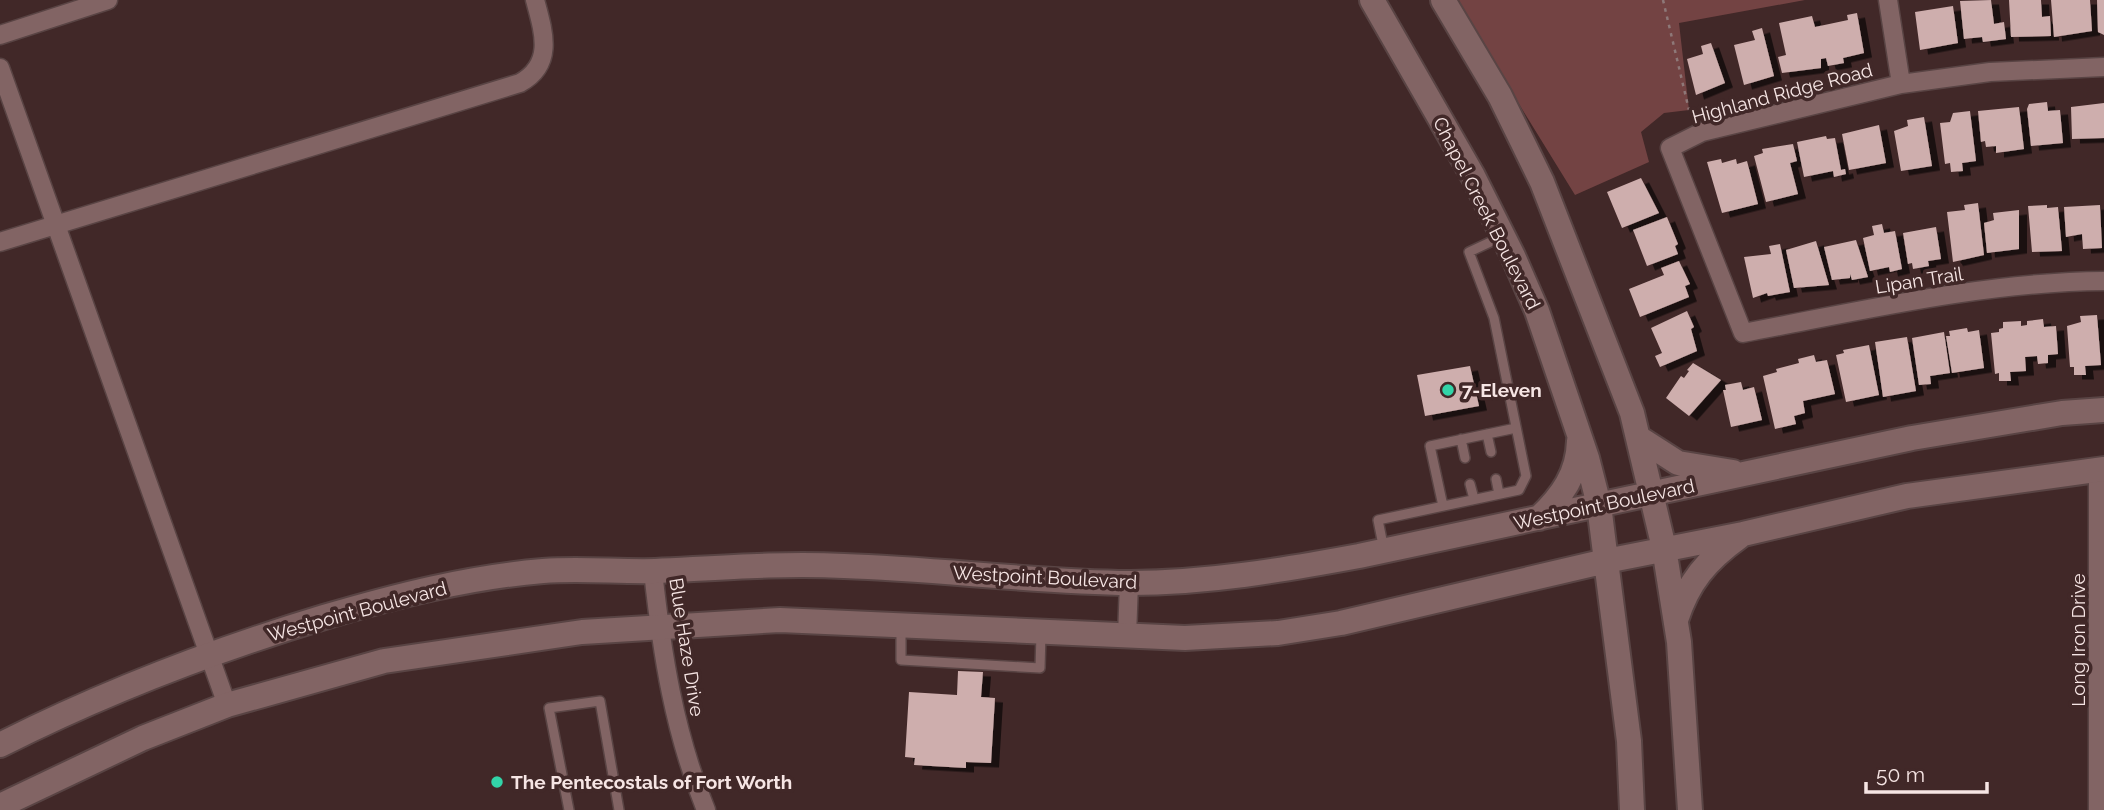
<svg xmlns="http://www.w3.org/2000/svg" width="2104" height="810" font-family="Raleway,sans-serif">
<defs>
<filter id="shadow"><feDropShadow dx="8" dy="4.5" stdDeviation="0" flood-color="#0009"/></filter>
</defs>
<rect width="100%" height="100%" fill="#412828"/>
<path fill="#734343" d="M1455,0H1805L1679,23L1689,110L1664,113L1641,132L1649,162L1575,195Z"/>
<path fill="#ceaead" filter="url(#shadow)" d="M1991,0L1994,24L2004,22L2006,39L1983,42L1982,37L1964,39L1960,1Z
M2009,0H2041L2042,17L2050,16L2051,36L2011,37Z
M2051,0H2090L2092,31L2054,37Z
M2097,0H2104V35L2098,32Z
M1953,6L1958,43L1920,50L1915,12Z
M1857,13L1864,53L1843,58L1844,63L1828,66L1826,58L1821,59V68L1782,73L1778,57L1786,55L1779,23L1812,16L1815,27L1848,20L1847,15Z
M1762,28L1774,76L1744,85L1734,45L1755,40L1752,31Z
M1711,43L1725,83L1696,95L1687,59L1703,54L1701,46Z
M2047,102L2048,111L2060,110L2063,143L2031,146L2027,109L2029,104Z
M2104,103V138L2072,139L2071,107Z
M2019,107L2024,149L1996,153V146L1986,147L1985,141L1981,142L1978,111Z
M1970,111L1976,161L1962,163L1963,171L1951,172L1950,163L1945,164L1940,123L1950,122L1953,113Z
M1924,117L1932,166L1901,171L1894,131L1908,126L1907,120Z
M1879,125L1886,163L1849,170L1842,134Z
M1826,136L1827,139L1835,138L1841,170L1845,169L1846,174L1834,177L1833,171L1804,177L1797,142Z
M1793,144L1797,161L1790,163L1798,194L1766,202L1754,156L1763,153L1762,149Z
M1721,159L1722,163L1736,159L1737,164L1747,161L1758,204L1722,213L1707,162Z
M1641,178L1659,213L1622,228L1607,192Z
M1978,203L1984,255L1953,262L1947,212L1965,210L1964,205Z
M2047,205V208L2058,207L2062,251L2032,252L2028,206Z
M2100,205L2102,248L2083,249L2082,234L2066,237L2064,207Z
M2019,210V249L1987,253L1984,223L1994,220L1993,213Z
M1667,217L1678,244L1675,246L1678,254L1647,266L1633,230Z
M1882,224L1884,233L1895,231L1902,269L1890,272L1889,267L1870,271L1863,238L1874,235L1872,226Z
M1936,227L1941,259L1928,261L1929,266L1913,269L1912,263L1908,264L1903,233Z
M1856,240L1868,277L1852,280L1850,274V278L1832,280L1824,247Z
M1816,241L1829,285L1794,288L1786,250Z
M1780,244L1790,292L1768,296L1767,293L1753,298L1744,257L1771,254L1769,246Z
M1679,261L1690,284L1685,286L1689,297L1640,317L1629,289L1664,275L1661,268Z
M1687,311L1694,327L1691,329L1697,351L1660,367L1655,356L1662,353L1651,328Z
M2097,315L2101,365L2085,366L2086,375H2074V367H2070L2067,326L2081,322L2080,316Z
M2043,319L2044,327L2056,326L2058,354L2048,355V363L2038,364L2037,356L2025,357L2026,371L2010,372L2011,381H1999V373L1995,374L1991,333L1999,332V329L2003,328V322L2021,321V326L2027,325V321Z
M1967,328L1968,332L1979,330L1984,368L1952,373L1946,336H1950L1949,331Z
M1944,332L1950,373L1930,376L1931,384L1919,385L1912,338Z
M1907,337L1916,391L1883,397L1875,342Z
M1869,345L1879,395L1846,402L1836,355L1844,353L1843,350Z
M1814,355L1816,362L1827,360L1835,394L1803,401L1805,413L1794,416L1796,424L1775,429L1763,376L1777,372L1776,369L1799,363L1798,359Z
M1693,363L1721,380L1689,416L1666,398L1681,376L1684,378L1689,371L1687,370Z
M1470,366L1479,406L1425,416L1417,375Z
M1741,382L1743,390L1754,387L1762,420L1731,427L1723,390H1726L1725,385Z
M958,671L983,672L981,697L995,698L991,763L966,762V768L914,765L915,758L905,757L909,692L957,695Z"/>
<g fill="none" stroke-linecap="round" stroke-linejoin="round">
<defs>
<path id="lane" d="M1487,434L1491,452
M1461,439L1465,458
M1496,479L1499,494
M1470,484L1474,499
M1443,506L1430,446L1516,428
M1384,550L1378,520L1519,490L1526,476L1494,318L1469,252L1501,237
M901,626V660L1040,668L1041,634
M569,810L549,708L600,701L619,810"/>
<path id="street" d="M1888,0L1901,84
M0,35L108,0
M2104,67L1990,72L1901,84L1702,132L1670,148L1743,333C1861,311 1983,282 2104,281
M0,68L227,705
M0,242L520,83C554,64 544,33 535,0
M653,571C662,654 674,732 706,810
M1127,636L1129,583
M2098,810V470"/>
<path id="secondary" d="M1372,0L1473,176L1513,256L1537,311L1587,458L1599,505L1606,561L1629,741L1632,810
M1443,0L1500,96L1542,182L1632,413L1664,548L1679,642L1690,810
M1639,438L1678,463L1733,472
M1539,518C1562,496 1578,474 1579,441
M1676,620C1688,582 1707,560 1739,537
M0,745C105,692 212,651 324,617C395,596 469,577 543,571C580,568 618,572 655,571C718,568 780,563 844,566C939,569 1034,582 1130,583C1207,583 1283,570 1359,556L1912,438L2062,413L2104,410
M0,806L143,738L227,705L384,661L582,632L780,620L1185,638L1278,633L1341,623L1606,561L1743,534L1907,496L2104,469"/>
</defs>
<use href="#lane" stroke="#594444" stroke-width="12"/>
<use href="#street" stroke="#594444" stroke-width="21"/>
<use href="#secondary" stroke="#594444" stroke-width="28"/>
<path stroke="#8e7878" stroke-width="2.5" stroke-dasharray="3.5 5" stroke-linecap="butt" d="M1663,0L1689,110"/>
<use href="#lane" stroke="#826464" stroke-width="9"/>
<use href="#street" stroke="#826464" stroke-width="18"/>
<use href="#secondary" stroke="#826464" stroke-width="24"/>
</g>
<g fill="#32d4a8" stroke="#412828" stroke-width="2.5">
<circle cx="1448" cy="390" r="7"/>
<circle cx="497" cy="782" r="7"/>
</g>
<g text-anchor="middle" stroke-width="7" stroke-linejoin="round" paint-order="stroke">
<g font-size="19" fill="#f6e5e4" stroke="#412828">
<text transform="translate(1782 93) rotate(-15)" y="7">Highland Ridge Road</text>
<text transform="translate(1487 213) rotate(63)" y="7">Chapel Creek Boulevard</text>
<text transform="translate(1919 280) rotate(-9)" y="7">Lipan Trail</text>
<text transform="translate(1604 504) rotate(-12)" y="7">Westpoint Boulevard</text>
<text transform="translate(1045 577) rotate(3)" y="7">Westpoint Boulevard</text>
<text transform="translate(357 611) rotate(-15)" y="7">Westpoint Boulevard</text>
<text transform="translate(2078 640) rotate(-90)" y="7">Long Iron Drive</text>
<text transform="translate(687 647) rotate(81)" y="7">Blue Haze Drive</text>
</g>
<g font-size="19" font-weight="bold" fill="#f6e5e4" stroke="#412828" text-anchor="start">
<text x="1462" y="397">7-Eleven</text>
<text x="511" y="789">The Pentecostals of Fort Worth</text>
</g>
</g>
<path d="M1866 782v10h121v-10" fill="none" stroke="#f6e5e4" stroke-width="3.5"/>
<text x="1876" y="782" font-size="21" fill="#f6e5e4" stroke="#412828" stroke-width="5" paint-order="stroke">50 m</text>
</svg>
